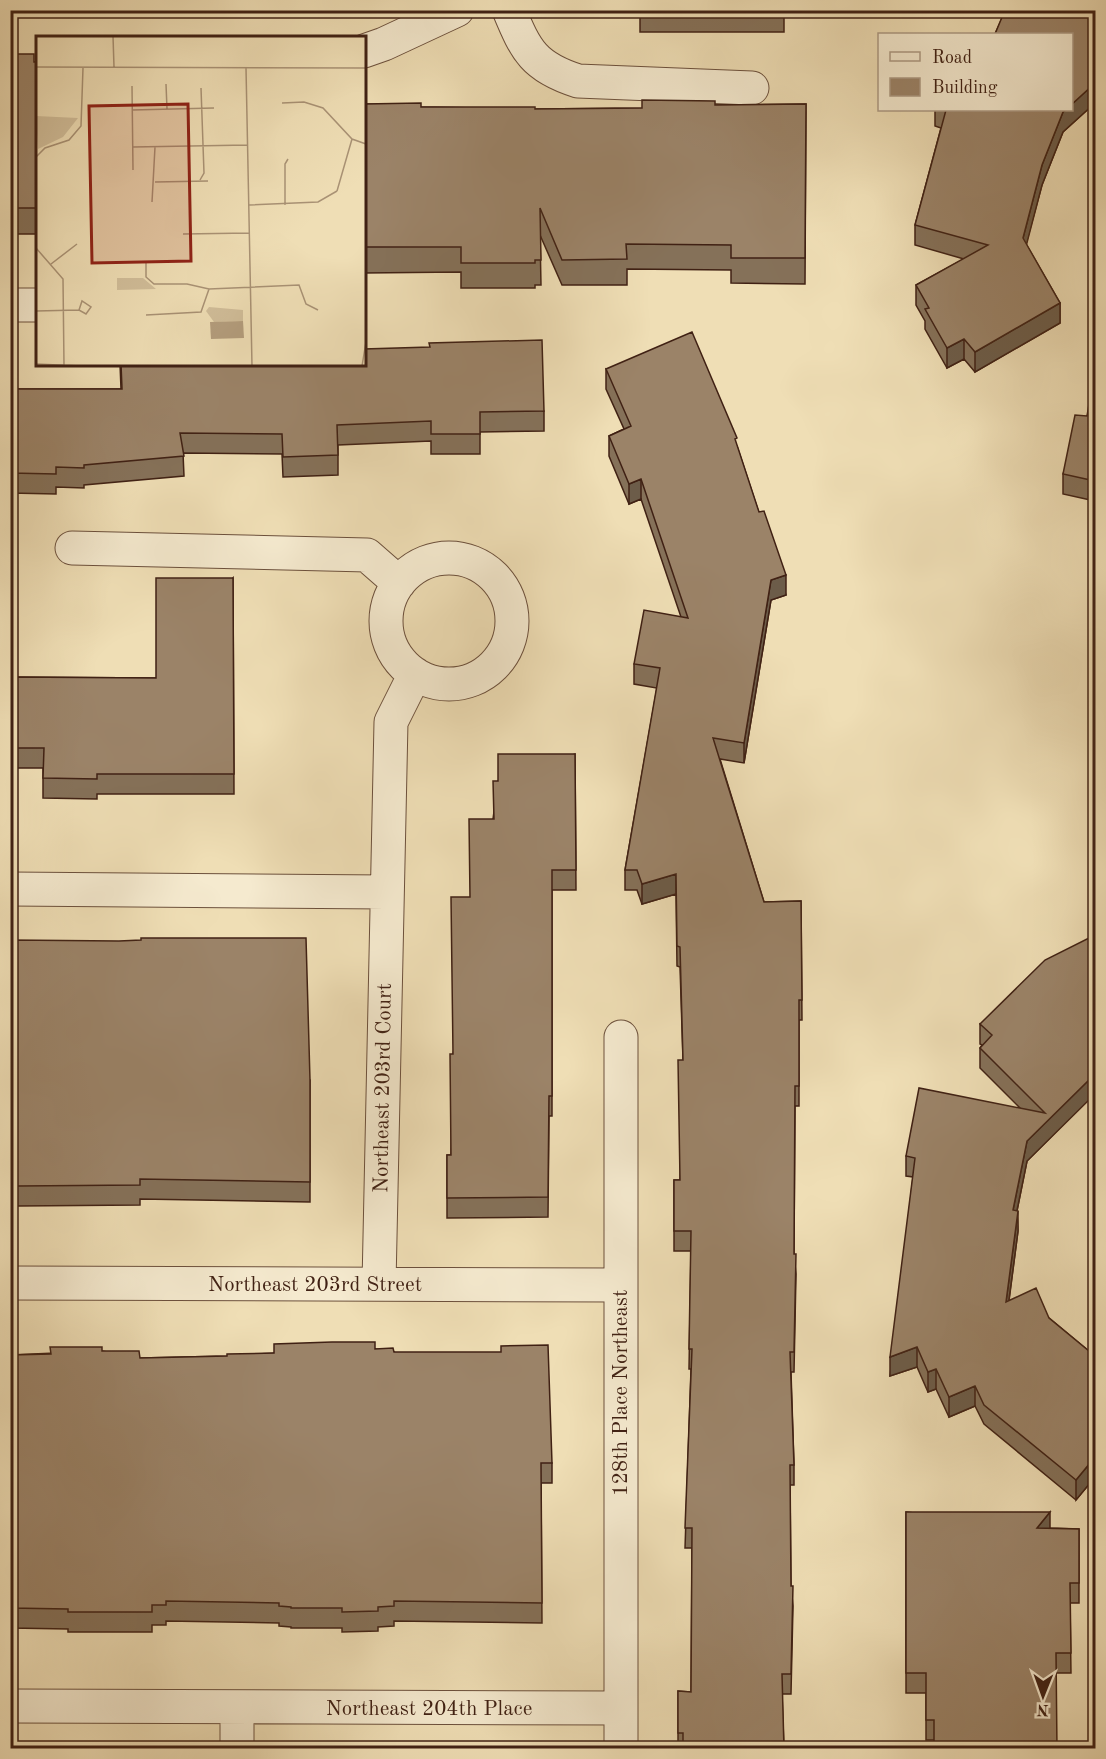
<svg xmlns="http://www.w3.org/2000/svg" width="1106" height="1759" font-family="'Old Standard TT',serif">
<rect width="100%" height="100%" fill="#efdeb5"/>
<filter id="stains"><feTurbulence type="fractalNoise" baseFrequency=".00333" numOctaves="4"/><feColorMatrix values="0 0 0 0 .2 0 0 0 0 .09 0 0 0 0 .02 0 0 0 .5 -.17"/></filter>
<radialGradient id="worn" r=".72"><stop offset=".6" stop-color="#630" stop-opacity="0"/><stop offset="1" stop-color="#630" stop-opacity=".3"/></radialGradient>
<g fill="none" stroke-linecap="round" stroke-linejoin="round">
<defs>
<path id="minor" d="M509,10C526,51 534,67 578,81L752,88
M364,51L384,44L457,10
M10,305H38
M72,548L367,555L399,583
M386 621a63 63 0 1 1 126 0a63 63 0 1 1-126 0Z
M10,889L386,892
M621,1037V1748
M10,1283L620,1285
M379,1284L391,722L415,674
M10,1706L621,1708
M237,1708V1748"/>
</defs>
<use href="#minor" stroke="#6c503c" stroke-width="35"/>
<use href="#minor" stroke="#f5eacf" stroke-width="33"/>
</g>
<path fill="#857159" stroke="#402114" stroke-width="1.5" d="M640,10H784V32H640Z
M998,10H1095V103L1063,132L1042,185L1026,244L1060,303V323L975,372L964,359L947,368L925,329V321L916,305V285L964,259L915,245V225L941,128L935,126V110H1071V34H995L1003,16Z
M10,54L34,62H38V234H10Z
M364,104L421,107L535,109L642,108L715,105L806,104L805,284L731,283V270L627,269V285H562L540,235L541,285H535V288H461V272L364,273Z
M120,364H364L544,411V431L480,432V454H431V441L338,445V475L283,477L282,454L183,453L184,476L84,485V488L56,487V494L10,493V389H121Z
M606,369L737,446L786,595L771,600L744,763L720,759L764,902L801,901L802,1020H799V1106H795L794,1254L796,1274L794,1372H791L794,1465V1485H790L791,1586L793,1606L791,1694H782L784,1749H678V1691L691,1692L692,1548H685L691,1369H689L691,1251H674V1180H680L683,1060L680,967L677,966L676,894L642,904L637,890H625V870L657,688L634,684V664L681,617L641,499L629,504L609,456V436L624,429L606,389Z
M1095,399V501L1063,494V474L1087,416Z
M233,578L234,794H97V799L43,798V768H10V677L156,678Z
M575,754L576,890H552V1116H549L548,1217L447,1218V1155H451L453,1054L493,819L498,781Z
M10,940L310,1080V1202L140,1199V1205L18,1206L10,1204Z
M980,1024L1094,1094L1027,1161L1017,1211L1018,1231L1009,1301L1049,1318L1095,1356V1477L1076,1500L984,1424L975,1406L949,1417L936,1389L928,1392L917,1367L890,1376L913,1177L906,1176V1156L1020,1108L980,1068V1048L982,1045L980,1044Z
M375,1349L394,1352L552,1463V1483H541L542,1623L394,1621V1626L378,1627V1631L342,1632V1628H291V1627L279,1626V1623L166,1621V1625H152V1632H68V1629L10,1628V1355L102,1351L140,1358L227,1356L274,1353Z
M906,1512L1050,1528L1079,1529V1603H1070L1071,1673H1056L934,1740H926V1693H906Z"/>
<path fill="#6c5c49" stroke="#402114" stroke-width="1.5" d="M1095,83V103L1063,132L1042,185L1023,258V238L1042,165L1063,112L1066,110H1071V105Z
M1060,303V323L975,372V352Z
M964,339V359L947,368V348Z
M641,479V499L629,504V484Z
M786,575V595L771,600L744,763V743L771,580Z
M676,874V894L642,904V884Z
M1095,1074V1094L1027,1161L1013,1230V1210L1027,1141Z
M1018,1211V1231L1006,1322V1302Z
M917,1347V1367L890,1376V1357Z
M936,1369V1389L928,1392V1372Z
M975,1386V1406L949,1417V1397Z
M1095,1457V1477L1076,1500V1480Z
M1050,1512V1532L1037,1528Z"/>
<path fill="#9b8368" stroke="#402114" stroke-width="1.5" d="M1005,10H1095V83L1071,105V34H995Z
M10,54H34V62H38V208H10Z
M642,100L715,101V105L806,104L805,258H731V245L626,244L627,259L562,260L540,208L541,260H535V263H461V247H364V104L421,103V107H535V109L642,108Z
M944,110H1066L1063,112L1042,165L1023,238L1060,303L975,352L964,339L947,348L925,309L929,308L916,285L988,245L915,225L946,110Z
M692,332L737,438L735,439L759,512L764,511L786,575L771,580L744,743L713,738L764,902L801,901L802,1000H799V1086H795L794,1254H796L794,1352H790L794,1465H790L791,1586H793L791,1674H782L784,1749H683V1733H678V1691L691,1692L692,1528H685L692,1349H689L691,1231H674V1180H680L678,1060H683L680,947L677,946L676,874L642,884L637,870H625L660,668L634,664L644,610L688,618L641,479L629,484L609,436L631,426L606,369Z
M542,340L544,411L480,412V434H431V421L337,425L338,455L283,457L282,434L180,433L184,456L84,465V468L56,467V474L10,473V389H122L121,364H364V349L430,347L429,343Z
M1090,398L1095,399V481L1063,474L1075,415L1087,416Z
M156,578H233L234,774H97V779L43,778L44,748H10V677L156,678Z
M498,754H575L576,870H552V1096H549L548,1197L447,1198V1155H451L450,1054H453L451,897H470L469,819H494L493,781H498Z
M1095,935V1074L1027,1141L1013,1210L1018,1211L1006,1302L1036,1288L1049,1318L1095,1356V1457L1076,1480L984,1405L975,1386L949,1397L936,1369L928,1372L917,1347L890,1357L915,1158L906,1156L919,1088L1045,1113L980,1048L992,1035L980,1024L1045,960Z
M141,938H306L310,1080V1182L140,1179V1185L18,1186L10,1184V940L119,941L141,940Z
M332,1342H375V1349L393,1348L394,1352H501V1346L548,1345L552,1463H541L542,1603L394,1601V1606L378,1607V1611L342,1612V1608H291V1607L279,1606V1603L166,1601V1605H152V1612H68V1609L10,1608V1355L51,1354L50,1347H102V1351H139L140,1358L227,1356V1354L274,1353V1344Z
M906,1512H1050L1037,1528L1079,1529V1583H1070L1071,1653H1056L1057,1749H934V1720H926V1673H906Z
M173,1744V1749H10V1745Z"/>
<g text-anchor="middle" stroke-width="5" stroke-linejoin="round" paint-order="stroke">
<g font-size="21" fill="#402114" stroke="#f5eacf">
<text transform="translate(382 1088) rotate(-89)" y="7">Northeast 203rd Court</text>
<text x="315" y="1291">Northeast 203rd Street</text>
<text transform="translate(620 1393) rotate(-90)" y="7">128th Place Northeast</text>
<text x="429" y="1715">Northeast 204th Place</text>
</g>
</g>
<g transform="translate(36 36)">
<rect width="330" height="330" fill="#efdeb5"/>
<path d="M0,80L42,82L27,101L2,113ZM81,242H107L120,253L81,254ZM173,271L207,274V285L178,286L170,275Z" fill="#d1be9a"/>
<path d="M207,285L208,302L175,303L174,286Z" fill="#b49e7e"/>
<path fill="none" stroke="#a99275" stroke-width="1.5" d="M77,0L78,31M0,31L330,32M210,32L216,330M130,48L131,73M96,50L97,134M246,67L268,66L287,72L316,103L330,108M96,74L178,72M97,111L212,109M0,121L9,112L33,104L45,90L47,32M164,144L168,137L165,52M119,146L172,145M301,155L316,103M116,166L119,111M213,169L282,166L301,155M249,169V128L252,123M147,198L214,197M0,212L27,243L28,330M110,227V241L118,248H151L173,253L263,249L270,268L282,274M15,228L41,208M0,275L43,274L50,278L55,271L46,265L43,274M110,279L165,276L173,253M0,328L45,330M261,330H297M326,330L330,306"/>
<path fill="#8f2418" fill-opacity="0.15" stroke="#8f2418" stroke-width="3" d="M152,68L155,225L56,227L53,70Z"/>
<rect width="330" height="330" fill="none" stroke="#402114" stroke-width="3"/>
</g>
<rect width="1106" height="1759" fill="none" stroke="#efdeb5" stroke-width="36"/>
<rect x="12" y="12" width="1082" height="1735" fill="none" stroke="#402114" stroke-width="3"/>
<rect x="18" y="18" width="1070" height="1723" fill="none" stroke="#402114" stroke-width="1.5"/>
<rect x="878" y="33" width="195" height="78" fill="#f5eacf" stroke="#ad9a84" stroke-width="1.5"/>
<rect x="890" y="52" width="30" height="9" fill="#f5eacf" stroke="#ad9a84" stroke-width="1.5"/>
<text x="932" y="63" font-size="18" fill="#402114">Road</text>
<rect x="890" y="78" width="30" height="18" fill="#9b8368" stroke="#ad9a84" stroke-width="1.5"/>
<text x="932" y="93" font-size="18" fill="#402114">Building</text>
<g transform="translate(1043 1696) rotate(181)" stroke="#f5eacf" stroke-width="4.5" paint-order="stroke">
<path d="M0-4.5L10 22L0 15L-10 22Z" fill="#402114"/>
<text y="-9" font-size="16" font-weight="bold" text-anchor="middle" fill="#402114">N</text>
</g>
<rect width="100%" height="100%" filter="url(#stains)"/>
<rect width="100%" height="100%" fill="url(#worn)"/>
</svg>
